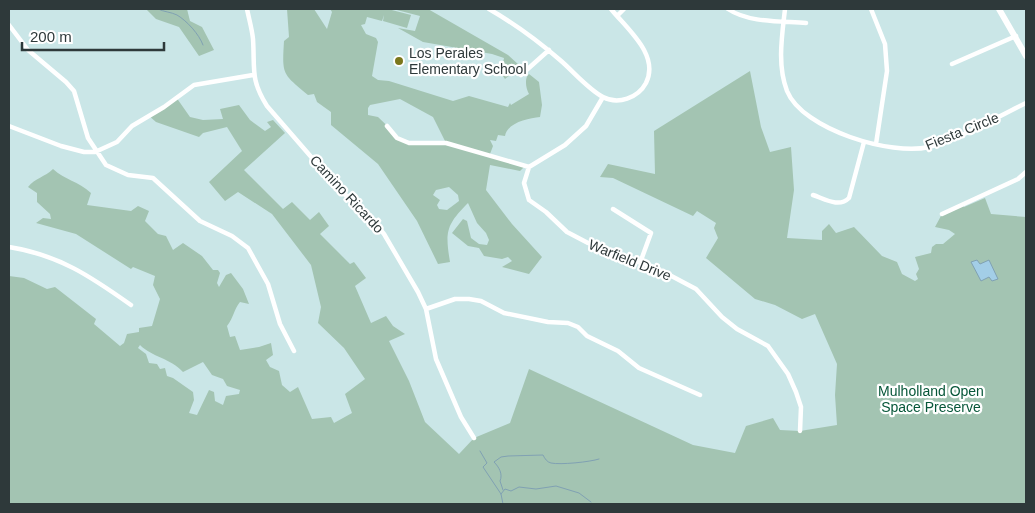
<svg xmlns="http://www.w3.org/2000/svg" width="1035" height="513" font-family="Arial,sans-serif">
<rect width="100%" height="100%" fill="#cae6e7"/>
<path fill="#a3c4b2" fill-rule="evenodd" d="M146,9H187L190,21L202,27L214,50L199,56L179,27L156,19Z
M287,9H314L327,29L332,12L330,9H388L411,15L407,28L383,21L384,15L382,21L367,17L365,24L361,25L366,34L376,38L378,42L372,76L378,80L389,81L453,101L469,96L508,107L510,103L511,105L529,94C526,89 524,78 529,74L539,82L542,105L540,117C528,118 507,123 505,136L498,135L496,141L490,140L493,146L490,154L525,166L520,171L490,165L486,190L512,224L542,257L529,274L502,267L512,261L508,257L502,259L484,256L479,248L468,246L452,233L463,219L467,221L471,238L479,244L487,245L489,240L486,233L477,223L468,203C446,225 445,232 450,262L438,264L417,221L378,164L331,125V112L317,102L314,94L308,95C282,73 282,75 284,41L289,37ZM400,99L433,117L446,143L403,141L378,117L368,115V108L370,105ZM449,187L458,195L459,201L447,210L439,209L437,205L440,200L433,195L436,190Z
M393,9H428L508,55L519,65V68L505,79L501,73L504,58L492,54L423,42L398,28L415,31L420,16Z
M750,71L761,127L770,152L791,147L794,190L787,238L822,240V231L829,224L836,233L854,227L882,256L897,262L902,274L915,281L918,279L916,274L919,269L915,257L931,253L932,247L936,244H943L955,234L949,230L935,227L942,214L962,204L964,207L985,198L991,214L1026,217V504H9V276L24,278L47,289L55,287L96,319L94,324L120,346L124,343L127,334L139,332V328L152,326L160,299L153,285L155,276L133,267L131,269L76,234L36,223L43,218L51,219L50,214L37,202V193L28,187C35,178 45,177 53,169C65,180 78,181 91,193L87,205L131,211L138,206L149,211L145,221L158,234L166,236L173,250L183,243L202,256L213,270H218L220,273L217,283L219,287L226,275L231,273L243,289L249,304L240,302C234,309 234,317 227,326L230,337L235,336L240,350L259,347L271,343L273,355L266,360L270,367L279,371L282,385L290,392L298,387L312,419L331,417L334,423L352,413L345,394L365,379L344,348L318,323L321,307L311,265L272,214L238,192L225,201L209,182L242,151L227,127L203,133L199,137L156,122L148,115L176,97L190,117L203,120L223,119L220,109L239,105L250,120L265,131L271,127L267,122L273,120L285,133L244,170L283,209L292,202L310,220L319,212L329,226L320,234L350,264L354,262L366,278L355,286L371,323L386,316L393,326L405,334L389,341L409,381L425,422L459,454L474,438L510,423L529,369L693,445L735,453L746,426L773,418L780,430L800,431L837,425L835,395L837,364L815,314L802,319L775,305L755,299L706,258L718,238L714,228L716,223L697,211L693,216L613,178L600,177L608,164L655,174L654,131ZM140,345C152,357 170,358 183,372L203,362L212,375L223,379L227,386L240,390L239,394L226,396L223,405L215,401L214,392L209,390L197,415L189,413L194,400L193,392L173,378L167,376L165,368L160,369L157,364L149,363L146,354L138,348Z"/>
<path fill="#a3cee7" stroke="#80a1b3" d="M977,260L980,264L989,260L998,279L992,281L989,277L981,281L971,262Z"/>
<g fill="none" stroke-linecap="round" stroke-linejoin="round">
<path stroke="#80a1b3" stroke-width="1" d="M158,9C164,12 171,12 177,15C187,21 199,34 203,45
M480,451L487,463L483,467L501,494L503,504
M503,490L500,481C503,474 499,467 494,462L501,457L508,456L543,455C545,459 547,462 551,463C560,465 590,462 599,459
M501,494L505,489L511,491L519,487L536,489L556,486L579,493L591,502"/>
<path stroke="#fff" stroke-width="4.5" d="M247,9C249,19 252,29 253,39C255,69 250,79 267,106L339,189L371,218L384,234L418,292L426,309L436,359L461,417L474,438
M489,9C515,24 537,40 560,60C573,71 588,89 603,97C618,105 638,98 646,83C660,55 627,29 611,9
M728,9C749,23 781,21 806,23
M785,9C782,36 777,65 787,91C803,130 892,156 929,147C960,139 997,117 1026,103
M871,9L885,44L887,71L876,144
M617,16L624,9
M9,25L28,50L66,82L74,91L88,138L106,165L128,175L153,178L200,221L232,236L248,248L268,284L280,324L294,351
M952,64L1016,36
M521,75L549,50
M603,97L586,126L565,145L529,167L524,183L529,200L546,212L567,232L588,243L662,271L696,289L722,317L737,329L768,346L788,374L796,392L801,407L800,431
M9,126L61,146L84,152H95L117,142L132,126L164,107L194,85L253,75
M387,126L397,138L409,143H446L529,167
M813,195C825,199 839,208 849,198L864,142
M613,209L651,233L640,263
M942,214L1018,179L1026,172
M9,247C59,255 90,276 131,305
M426,309L455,299H469L481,301L504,313L548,322L568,323L578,327L587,336L618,351L639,368L700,395"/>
<path stroke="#fff" stroke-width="6" d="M999,9L1026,56"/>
</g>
<circle fill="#7b771c" stroke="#fff" stroke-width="2" cx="399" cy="61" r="5"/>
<g text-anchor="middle" stroke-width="4.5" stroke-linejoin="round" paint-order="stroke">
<g font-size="14" fill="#2e393a" stroke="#fff" text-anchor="start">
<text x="409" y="58">Los Perales<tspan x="409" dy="16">Elementary School</tspan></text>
</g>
<g font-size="14" fill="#2e393a" stroke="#fff">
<text transform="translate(962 131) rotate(-22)" y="5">Fiesta Circle</text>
<text transform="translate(347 194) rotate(47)" y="5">Camino Ricardo</text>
<text transform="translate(630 260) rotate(22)" y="5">Warfield Drive</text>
</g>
<g font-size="14" fill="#075739" stroke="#fff">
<text x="931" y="396">Mulholland Open<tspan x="931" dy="16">Space Preserve</tspan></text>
</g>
</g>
<rect width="1035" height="513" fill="none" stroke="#2e393a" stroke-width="20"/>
<path d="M22 42v8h142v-8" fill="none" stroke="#2e393a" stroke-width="2.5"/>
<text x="30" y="42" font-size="15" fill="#2e393a" stroke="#ffffff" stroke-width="4" paint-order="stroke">200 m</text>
</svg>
